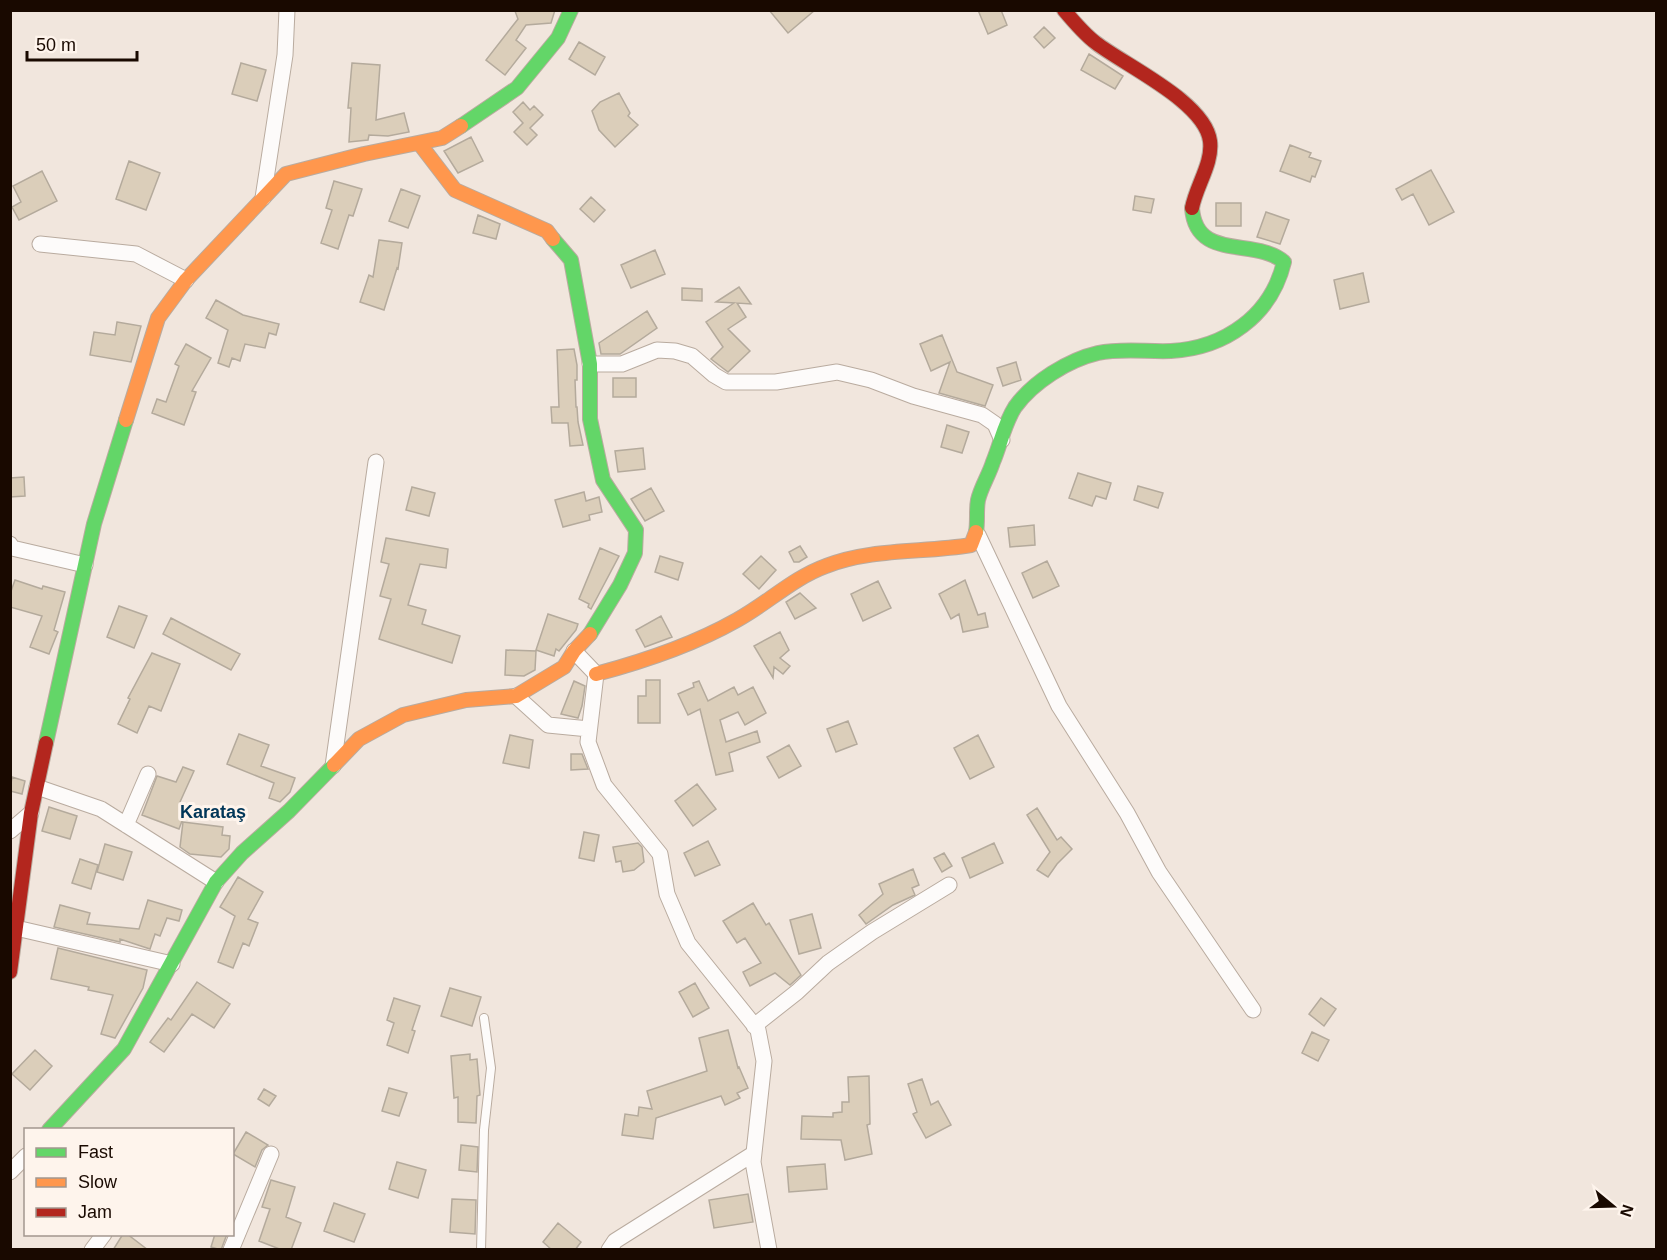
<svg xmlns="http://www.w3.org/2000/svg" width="1667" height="1260" font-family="Arial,sans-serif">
<rect width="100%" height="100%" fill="#f1e6dd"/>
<path fill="#dbceba" stroke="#b4aa9c" stroke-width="1.5" d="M555,10L551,23L526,25L516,40L526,48L505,75L486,60L518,19L515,11Z
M769,10H815L788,33Z
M978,10H1001L1007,25L988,34Z
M1044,27L1055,38L1044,48L1034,37Z
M579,42L605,57L595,75L569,59Z
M1089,54L1123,76L1115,89L1081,70Z
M241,63L266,70L257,101L232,94Z
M352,63L380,65L376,120L404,113L409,132L388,136L369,135L368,140L349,142L351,108H348Z
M619,93L630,113L628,116L638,125L615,147L599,130L592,111L600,102Z
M523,102L530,110L534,106L543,115L530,128L537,135L527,145L514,132L523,123L513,112Z
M471,137L483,161L458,173L444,151Z
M1290,145L1311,153L1309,157L1321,161L1315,177L1312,176L1310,182L1280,171Z
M129,161L160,173L146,210L116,199Z
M1431,170L1454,212L1429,225L1413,194L1402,200L1396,189Z
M42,171L57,201L19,220L12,207L21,202L13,186Z
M334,181L362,189L353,216L349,215L338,249L321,243L332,210L326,208Z
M401,189L420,196L408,228L389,221Z
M1135,196L1154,199L1151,213L1133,210Z
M591,197L605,210L594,222L580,209Z
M1216,203H1241V226H1216Z
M1266,212L1289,220L1280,244L1257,237Z
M478,215L500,224L496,239L473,233Z
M379,240L402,243L398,269L397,268L384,310L360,302L369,275L373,277Z
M655,250L665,274L631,288L621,265Z
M1363,273L1369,302L1340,309L1334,280Z
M739,287L751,304L737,303L746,317L728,329L750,351L728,372L711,359L723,347L706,322L734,303L716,302Z
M682,288L702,289V301L682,300Z
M216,300L243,315L279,324L276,335L269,333L265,348L245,344L240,361L232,358L229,367L218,363L228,330L206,318Z
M647,311L657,328L620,354H601L599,343Z
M117,322L141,326L131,362L90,355L94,332L115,335Z
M942,335L957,372L993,385L985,406L939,393L950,362L931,371L920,344Z
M186,344L211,358L192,391L196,392L184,425L152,413L157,399L166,402L179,366L175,364Z
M574,349L577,365V380H575L576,407H577L578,422L583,445L570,446L568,423H552L551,407H559L557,350Z
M1016,362L1021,380L1003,386L997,368Z
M613,378H636V397H613Z
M947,425L969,432L962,453L941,447Z
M643,448L645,469L618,472L615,451Z
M1078,473L1111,483L1106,499L1096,496L1092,506L1069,498Z
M24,477L25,496L10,497V478Z
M1138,486L1163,493L1158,508L1134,500Z
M412,487L435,493L429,516L406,510Z
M651,488L664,511L645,521L631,499Z
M584,492L586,501L599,497L602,512L589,515L590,520L563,527L555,500Z
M1034,525L1035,545L1010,547L1008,528Z
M386,538L448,549L446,568L420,564L408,605L426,610L422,624L460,636L452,663L379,639L391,599L380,596L389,564L381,562Z
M800,546L807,557L799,562H794L789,552Z
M600,548L619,556L591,609L588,607L589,604L579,599Z
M660,556L683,563L678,580L655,572Z
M761,556L776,570L759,589L743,574Z
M1047,561L1059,586L1033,598L1022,573Z
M15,580L42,589L43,586L65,592L54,630L58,632L57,634L49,654L30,647L42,616L10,607V594Z
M965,580L978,615L985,613L988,627L963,632L959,614L951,619L939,594Z
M878,581L891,608L863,621L851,594Z
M800,593L816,608L795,619L786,602Z
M119,606L147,616L134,648L107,637Z
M548,614L578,624L576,630L559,651L556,649L554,656L536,650Z
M661,616L672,637L645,647L636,630Z
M171,618L240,654L231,670L163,634Z
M780,632L789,650L780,658L790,666L783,674L774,667L773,678L754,646Z
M506,650L536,651L535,670L524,676L505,675Z
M152,653L180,664L161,711L149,706L137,733L118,724L130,699L128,698Z
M646,680H660V723H638V696H646Z
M574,681L585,686L582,706L578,718L561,714Z
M699,681L708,701L734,687L738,695L753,687L766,713L745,725L738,712L720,720L726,742L757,731L760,742L729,753L733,771L716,775L700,709L688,715L678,694L694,687L693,683Z
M848,721L857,744L836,752L827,729Z
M239,734L269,745L261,766L295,778L290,792L280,802L269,798L274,783L227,764Z
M510,735L533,740L529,768L503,763Z
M978,735L994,767L970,779L954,748Z
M789,745L801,766L779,778L767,757Z
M571,754H582L588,769L571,770Z
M183,767L194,771L180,802L188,805L179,829L142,815L157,776L176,782Z
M12,777L25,781L22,794L10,791Z
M697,784L716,809L693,826L675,801Z
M49,807L77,816L70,839L42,831Z
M1037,808L1057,840L1061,837L1072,849L1057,864L1048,877L1037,870L1050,852L1027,815Z
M183,822L223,827L222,835L230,836L229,849L221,857L190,854L180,847Z
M584,832L599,835L594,861L579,858Z
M708,841L720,865L695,876L684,853Z
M638,843L642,847L644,862L634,870L623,872L621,861L616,862L613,847Z
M994,843L1003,863L970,878L962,858Z
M105,844L132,852L123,880L97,872Z
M944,853L952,866L942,872L934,858Z
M80,859L98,865L91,889L72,883Z
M913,869L919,885L912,888L915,895L893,905L866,924L859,915L883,894L879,884Z
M238,877L263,892L248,919L258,923L249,946L243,943L233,968L218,962L235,916L220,907Z
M148,900L182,910L179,921L167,918L160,936L155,934L150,949L120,939V942L54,927L60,905L90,913L87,924L139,929Z
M753,903L766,925L769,923L801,975L790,985L775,973L750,986L743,972L761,963L745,938L737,943L723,921Z
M812,914L821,948L799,954L790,920Z
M58,948L147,970L143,988L115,1038L101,1034L113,995L88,990L89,987L51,979Z
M197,982L230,1004L214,1028L192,1014L164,1052L150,1042L168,1018L171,1020Z
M695,983L709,1008L693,1017L679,992Z
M450,988L481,997L472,1026L441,1016Z
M394,998L420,1006L412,1030L415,1031L408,1053L387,1045L394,1023L387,1020Z
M1321,998L1336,1009L1324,1026L1309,1014Z
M728,1030L738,1068L739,1067L748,1088L737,1093L740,1098L725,1105L721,1096L656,1118L653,1139L622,1135L625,1114L638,1116L639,1107L652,1109L647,1091L707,1071L699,1038Z
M1312,1032L1329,1040L1318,1061L1302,1053Z
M35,1050L52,1066L30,1090L12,1074Z
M470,1054V1060L477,1059L480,1095L477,1096L476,1123L458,1122V1097L454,1098L451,1056Z
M869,1076L870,1124L867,1125L872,1154L845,1160L841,1140L801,1139L802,1116L833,1117V1113L842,1112V1102H849L848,1077Z
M922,1079L931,1105L938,1101L951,1125L926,1138L913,1114L917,1112L908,1084Z
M389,1088L407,1093L399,1116L382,1111Z
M264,1089L276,1096L269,1106L258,1099Z
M246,1132L268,1145L262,1150L255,1167L233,1154Z
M461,1145L478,1147L477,1172L459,1170Z
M397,1162L426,1170L418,1198L389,1189Z
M825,1164L827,1189L789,1192L787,1167Z
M271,1180L295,1187L286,1217L301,1223L291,1250H282L259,1241L270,1209L262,1207Z
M748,1194L753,1222L714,1228L709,1200Z
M452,1199L476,1200L475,1234L450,1232Z
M334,1203L365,1214L354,1242L324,1231Z
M558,1223L581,1242L575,1250H552L543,1242Z
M123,1234H127L148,1250H113Z
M215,1234H227L221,1250L211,1247Z"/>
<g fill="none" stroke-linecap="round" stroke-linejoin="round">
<defs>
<path id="lane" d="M481,1250L484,1130L491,1068L484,1018"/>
<path id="street" d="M263,198L285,55L287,10
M40,244L136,254L186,280
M590,364H622L657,350L675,351L692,356L714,375L726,382H776L837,372L871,380L913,396L982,415L995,424L1002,440
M978,535L1059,706L1127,813L1159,872L1253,1010
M10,544L12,548L85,565
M574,651L596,674L588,742L604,785L660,854L667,894L688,943L758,1030L764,1061L753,1162L769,1250
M516,696L548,725L589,729
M333,766L376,462
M37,787L101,809L216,882
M126,825L148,774
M10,831L31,813
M16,928L172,964
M754,1026L797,992L828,963L872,932L949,885
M10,1172L26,1156
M92,1250L104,1234
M231,1250L271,1154
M609,1250L615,1241L753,1154"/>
<path id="fast" d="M461,126L517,88L558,38L571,10
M553,239L571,260L590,364V419L603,480L636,530L635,553L620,585L590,634
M976,532C978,521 976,510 978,500C981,487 989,475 993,462C1001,443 1004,424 1015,407C1033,382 1068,360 1098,353C1122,348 1147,352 1171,351C1225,348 1271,316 1284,262C1255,237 1196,262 1192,208
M46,743L94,524L126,420
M49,1130L124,1049L216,882L242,853L289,811L334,765"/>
<path id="slow" d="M419,143L455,190L547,231L553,239
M126,420L158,318L186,280L286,174L364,154L442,138L461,126
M596,674C645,661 693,645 737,620C768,603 793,578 826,566C872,548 924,553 971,545L976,532
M334,765L359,739L403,715L466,700L516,696L564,667L574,651L590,634"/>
<path id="jam" d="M1064,10C1074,22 1084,34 1096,43C1126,66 1205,102 1210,141C1213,163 1196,186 1192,208
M10,972L31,813L46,743"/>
</defs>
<use href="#lane" stroke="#b9ab9f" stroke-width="10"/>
<use href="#street" stroke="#b9ab9f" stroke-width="17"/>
<use href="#fast" stroke="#b9ab9f" stroke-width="16"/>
<use href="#slow" stroke="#b9ab9f" stroke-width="16"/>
<use href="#jam" stroke="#b9ab9f" stroke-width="16"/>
<use href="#lane" stroke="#fdfbfa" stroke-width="8"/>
<use href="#street" stroke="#fdfbfa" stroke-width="15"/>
<use href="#fast" stroke="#63d668" stroke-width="14"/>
<use href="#slow" stroke="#ff974d" stroke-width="14"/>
<use href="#jam" stroke="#b3261e" stroke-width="14"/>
</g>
<g text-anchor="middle" stroke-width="6" stroke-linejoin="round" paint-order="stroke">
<g font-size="18" font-weight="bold" fill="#003658" stroke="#fef4ec">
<text x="213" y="818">Karataş</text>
</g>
</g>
<rect width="1667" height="1260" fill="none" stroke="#190900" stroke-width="24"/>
<rect x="24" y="1128" width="210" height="108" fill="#fef4ec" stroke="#a2968e" stroke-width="1.5"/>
<rect x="36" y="1148" width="30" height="9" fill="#63d668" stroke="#a2968e" stroke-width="1.5"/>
<text x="78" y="1158" font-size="18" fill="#190900">Fast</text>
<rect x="36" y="1178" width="30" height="9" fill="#ff974d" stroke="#a2968e" stroke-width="1.5"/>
<text x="78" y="1188" font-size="18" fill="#190900">Slow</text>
<rect x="36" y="1208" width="30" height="9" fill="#b3261e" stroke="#a2968e" stroke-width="1.5"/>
<text x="78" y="1218" font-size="18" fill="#190900">Jam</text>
<g transform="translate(1613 1206) rotate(109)" stroke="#fef4ec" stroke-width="4.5" paint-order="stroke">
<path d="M0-4.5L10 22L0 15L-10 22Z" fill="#190900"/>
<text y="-9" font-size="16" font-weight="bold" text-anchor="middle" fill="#190900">N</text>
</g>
<path d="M27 51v9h110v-9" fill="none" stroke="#190900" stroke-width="3"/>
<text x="36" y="51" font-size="18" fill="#190900" stroke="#fef4ec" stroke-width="4.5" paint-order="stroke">50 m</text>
</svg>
